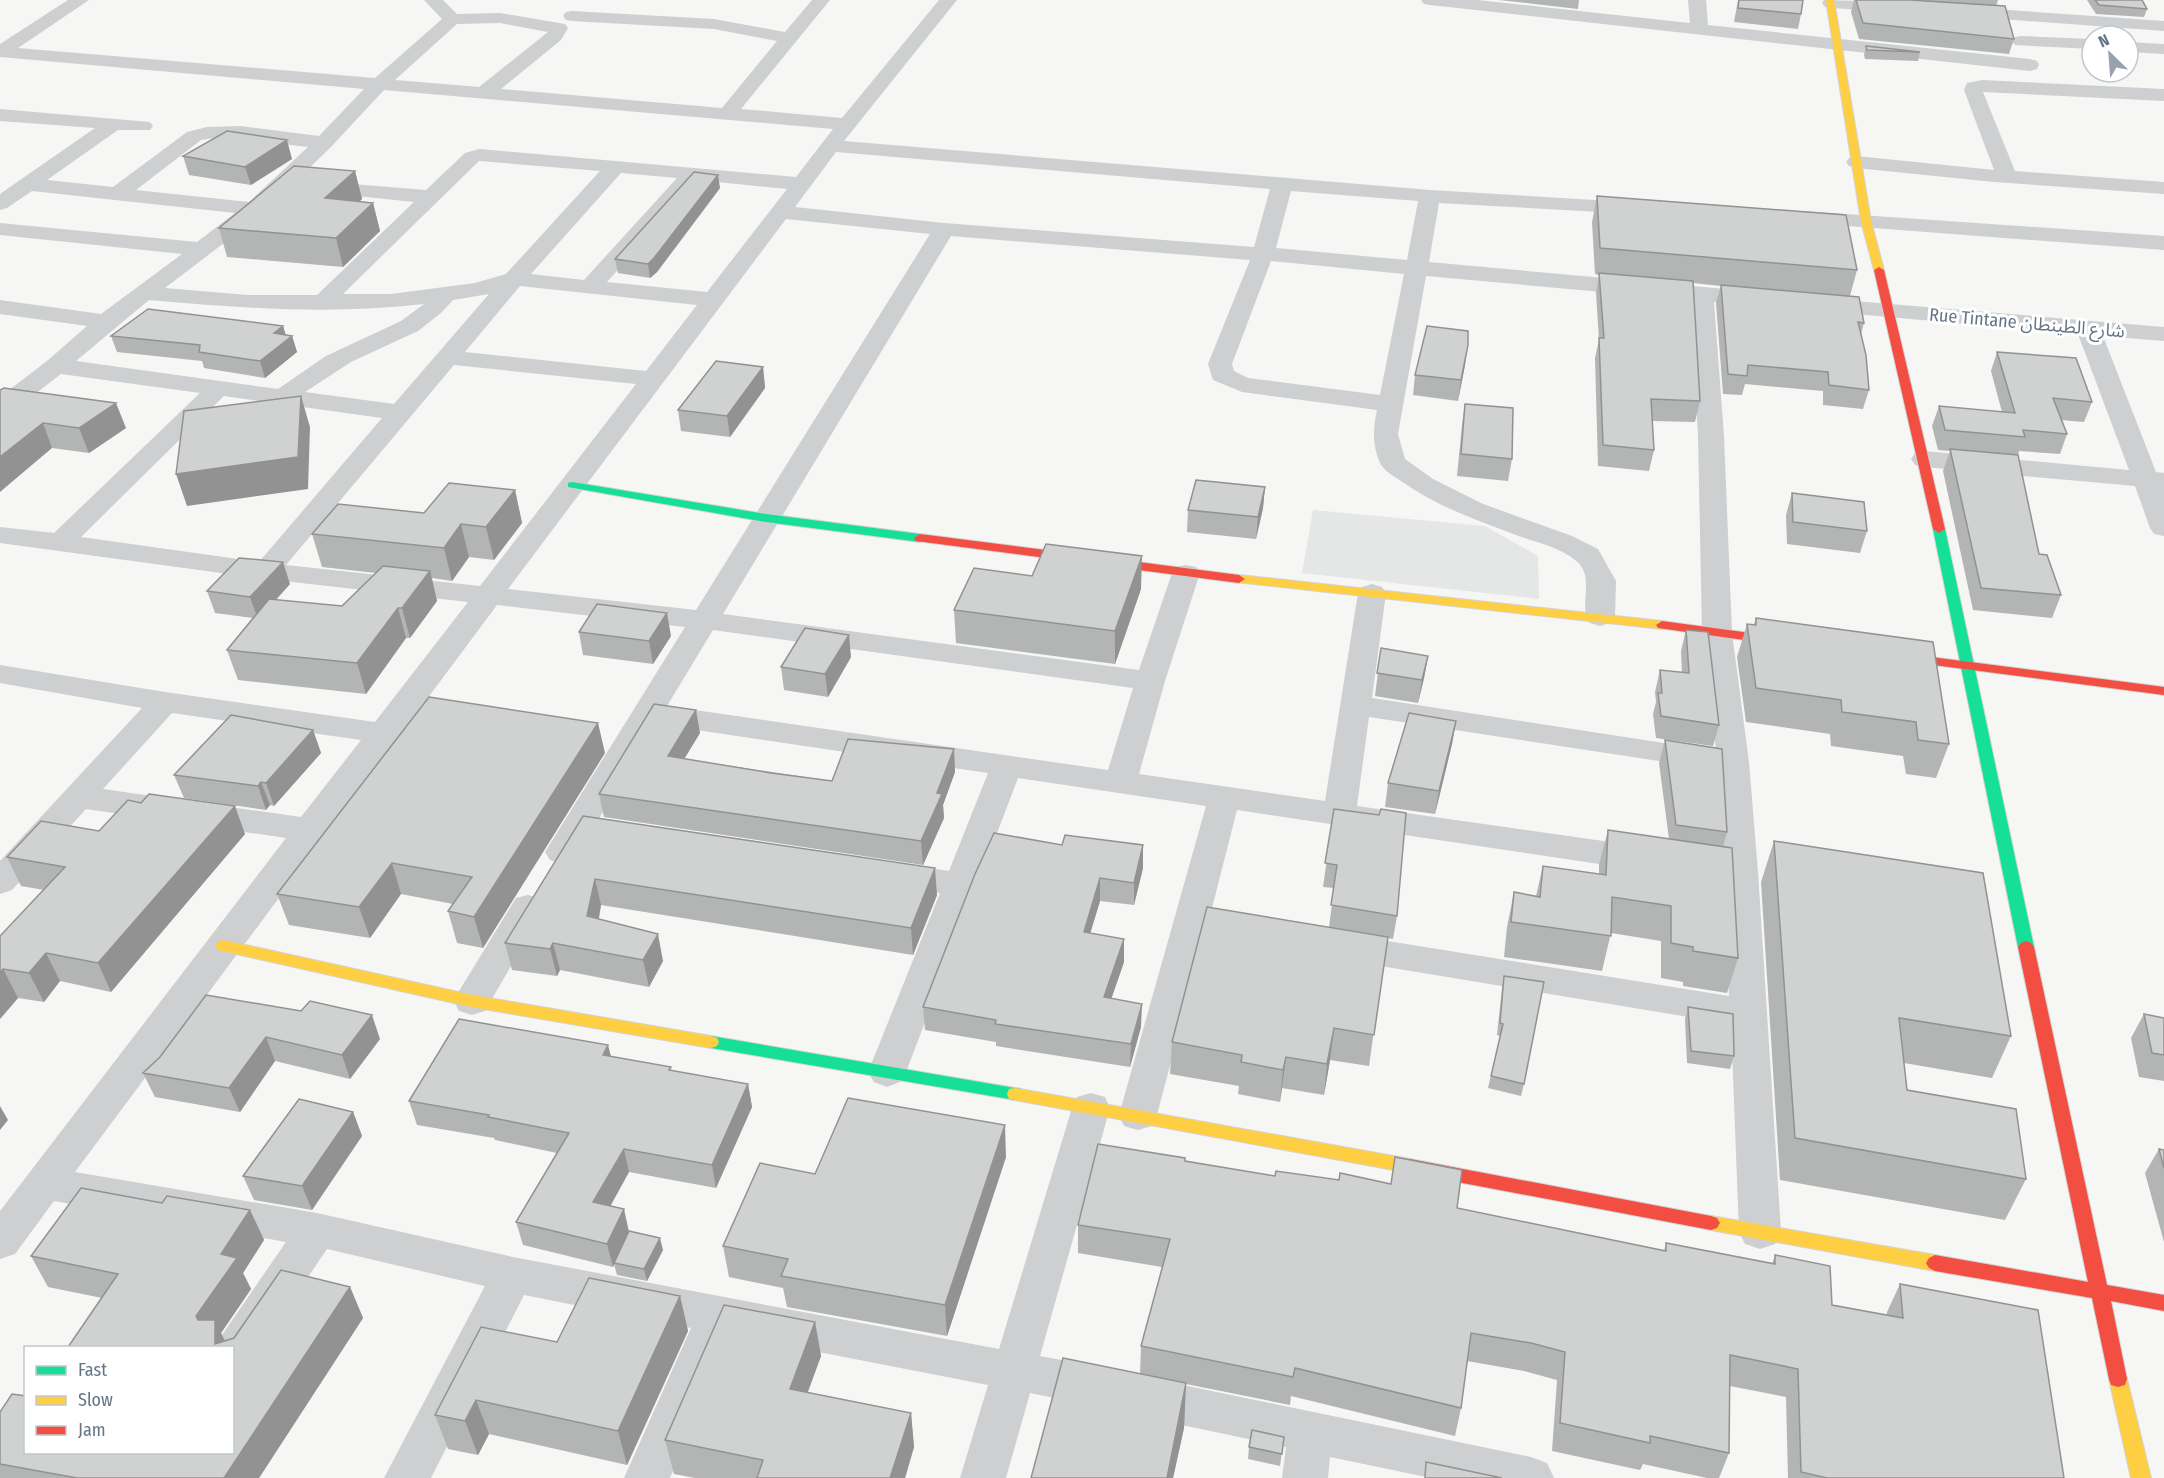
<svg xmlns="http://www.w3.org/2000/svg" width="2164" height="1478" font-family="'Fira Sans Condensed','Noto Sans Arabic',sans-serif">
<rect width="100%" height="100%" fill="#f6f6f5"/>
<path fill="#e5e6e6" d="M1313,510L1485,526L1538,556L1539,599L1302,573Z"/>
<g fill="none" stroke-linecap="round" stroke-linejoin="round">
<defs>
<path id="fast" d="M572,482L766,514L920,534L926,538L920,542L766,522L568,487V483Z
M1939,525L1945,529L2034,947L2031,951H2021L2018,947L1933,529Z
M711,1036L1015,1088L1021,1089L1023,1094L1021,1099L1015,1100L711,1048L705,1046L703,1042L705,1038Z"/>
<path id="slow" d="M1826,0H1834L1871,221L1884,270L1879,273L1874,270L1861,221Z
M1239,575L1662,621L1668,625L1662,629L1235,582L1233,579L1235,576Z
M223,940L472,995L711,1036L717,1038L719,1042L717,1046L711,1048L472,1007L218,950L215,946L218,942Z
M1015,1088L1410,1159L1416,1161L1419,1166L1416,1171L1410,1173L1015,1100L1009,1099L1007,1094L1009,1089Z
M1711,1216L1935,1255L1941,1258L1944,1263L1941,1268L1935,1271L1711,1230L1705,1228L1702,1223L1705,1218Z
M2118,1371L2125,1373L2127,1379L2151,1478H2131L2109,1379L2111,1373Z"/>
<path id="jam" d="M1879,267L1884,270L1945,529L1939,533L1933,529L1874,270Z
M920,534L1239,575L1245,579L1239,583L916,541L914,538Z
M1662,621L1787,638L1793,642L1787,646L1658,628L1656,625Z
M1892,652L2164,687V695L1887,659L1886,656L1887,653Z
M2026,941L2031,943L2034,947L2107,1285L2164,1295V1311L2111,1301L2127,1379L2125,1385L2118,1387L2111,1385L2109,1379L2092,1298L1935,1271L1929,1268L1926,1263L1929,1258L1935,1255L2088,1282L2018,947L2021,943Z
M1410,1159L1711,1216L1717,1218L1720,1223L1717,1228L1711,1230L1410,1173L1404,1171L1401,1166L1404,1161Z"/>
</defs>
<use href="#fast" stroke="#d3d4d5" stroke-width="2"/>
<use href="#slow" stroke="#d3d4d5" stroke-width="2"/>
<use href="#jam" stroke="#d3d4d5" stroke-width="2"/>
<path fill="#cecfd0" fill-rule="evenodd" d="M68,0H89L18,48L375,78L442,19L424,0H443L457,14L500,13L559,23L565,24L568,28L561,40L501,89L722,108L777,41L714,29L572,21L566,20L563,16L566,12L572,11L714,19L785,32L812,0H830L741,109L842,118L939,0H957L844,141L1430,190L1644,203L1647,208L1644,213L1636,214L1439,203L1429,262L1759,292L1767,294L1771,299L1767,304L1759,306L1714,302L1724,436L1732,633L1749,762L1758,872L1781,1232L1775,1244L1760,1249L1745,1244L1739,1232L1731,1024L1344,960L1331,956L1326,947L1331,938L1344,934L1729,996L1724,881L1680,873L1675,865L1680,857L1692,853L1723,858L1717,764L1705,768L1369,717L1357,806L1646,847L1658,851L1663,859L1658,867L1646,871L1237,810L1211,912L1257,921L1263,930L1257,939L1245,943L1204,936L1157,1115L1152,1126L1138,1130L1124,1126L1119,1115L1206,806L1018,778L906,1072L900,1082L887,1087L874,1082L868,1072L940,893L883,883L878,875L883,867L895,863L949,871L988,773L656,724L574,860L562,864L550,860L545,852L685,627L497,605L75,1172L317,1213L513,1257L999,1349L1072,1108L1077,1097L1091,1093L1105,1097L1110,1108L1040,1356L1098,1367L1114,1373L1120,1387L1114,1401L1098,1407L1030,1393L1006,1478H960L988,1385L731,1335L670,1478H624L691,1328L524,1295L431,1478H384L485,1286L327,1249L247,1367L232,1372V1348H213L286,1242L54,1201L15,1254L0,1259V1211L286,838L86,809L12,890L0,894V861L142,708L0,683V665L165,692L375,722L468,602L266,579L0,543V527L54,533L200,393L61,374L9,414L0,417V397L47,361L87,326L0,314V300L101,314L182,254L0,235V223L197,242L235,213L32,191L7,208L0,210V194L95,128L0,121V109L150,122L153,126L150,130H118L47,180L113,187L187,132L207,127L240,126L319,136L364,89L0,57V44ZM500,23L548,32L479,87L395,80L457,24ZM384,90L833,129L796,177L479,149L465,153L426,190L316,181L309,183L306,187L309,191L414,202L317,295H248L165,288L262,214L331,147ZM222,137L308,147L249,202L136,190L201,140ZM836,152L1270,189L1254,247L944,223L795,207ZM479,161L600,171L506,274L475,283L391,294H343ZM621,173L677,178L584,280L531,274ZM698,180L787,189L707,292L607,282ZM1291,191L1418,201L1407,260L1276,248ZM786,219L930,234L696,610L508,589ZM951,236L1250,260L1208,364L1213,380L1242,392L1377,410C1373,428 1372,445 1380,463C1384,471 1394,476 1401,481C1436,506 1476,520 1516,535C1535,542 1559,547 1575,560C1597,576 1577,605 1590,623L1600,626L1610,623L1615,617L1616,581L1598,549L1572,536L1483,504L1433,479L1405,459L1398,434L1426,276L1691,300L1698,436L1702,633L1716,751L1372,698L1386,593L1382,587L1372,584L1362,587L1358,593L1325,801L1139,774L1165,681L1200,573L1196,567L1186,565L1176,567L1172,573L1139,670L723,614ZM1271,261L1404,274L1380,395L1248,378L1234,371L1232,364ZM520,286L697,305L646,371L465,352ZM489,294L394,404L305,392L351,362L418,331L441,313L453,300ZM149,300C240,308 333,315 424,304L401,321L326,356L278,389L76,361ZM454,365L636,384L480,586L286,565ZM224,396L382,418L259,562L81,537ZM713,630L1133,688L1108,770L667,706ZM172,713L361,740L301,817L103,789Z
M1421,0H1478L1690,23L1688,0H1706L1708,25L2030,59L2037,61L2039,65L2037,69L2030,71L1430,5L1424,4Z
M1824,0L1895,2L1901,3L1904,7L1901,11L1895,12L1831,8L1825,7L1822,3Z
M1966,7L2164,21V31L1960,16L1957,12L1960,8Z
M2021,36L2092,39V49L2015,45L2012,41L2015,37Z
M2128,42L2164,44V54L2128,52Z
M1982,80L2164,89V101L1983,92L2015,171L2164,182V194L1994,182L1856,168L1849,166L1846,162L1849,158L1856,156L1994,170L1964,90L1967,83Z
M1803,211L2164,236V250L1795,222L1792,217L1795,212Z
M1818,298L2164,327V341L2103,336L2156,472L2164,473V536L2154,534L2150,528L2135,486L1924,467L1915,465L1911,459L1915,453L1924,451L2129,470L2078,334L1810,310L1806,305L1810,300Z
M528,895L540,898L545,907L485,1011L472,1015L459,1011L454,1001L459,991L516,898Z
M1144,1377L1531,1457L1547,1463L1554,1478H1431L1330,1457L1328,1478H1282L1286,1447L1144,1417L1128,1411L1122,1397L1128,1383Z"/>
<use href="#fast" fill="#16e098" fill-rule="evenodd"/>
<use href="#slow" fill="#ffcf43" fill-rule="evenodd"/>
<use href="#jam" fill="#f24e42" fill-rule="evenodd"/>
</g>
<path fill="#b3b4b4" d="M1499,0H1579L1578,9Z
M1738,0H1803L1801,14L1798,29L1734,22Z
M1854,0H1998L1996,6L2014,39L2009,54L1859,39L1851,12Z
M2087,0H2142L2147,9L2144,17L2096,14Z
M1866,46L1920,52L1918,61L1865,59L1864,55Z
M183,156L292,159L251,185L189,175Z
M355,171L362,199L360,201L373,203L380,231L343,267L227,257L219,228Z
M720,188L657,272L650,278L618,273L615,259Z
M1597,196L1857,270L1850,296L1864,323L1861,334L1869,390L1863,409L1823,405V391L1745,384L1742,395L1723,394L1716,303L1721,286L1693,283L1700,401L1695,422L1652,421L1654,450L1649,471L1598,466L1595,358L1599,340L1596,293L1599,275L1595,274L1592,222Z
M283,326L286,335L292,336L297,352L265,378L204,368L202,361L117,352L111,336Z
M1997,352L2092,402L2084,422L2061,420L2067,434L2060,454L2019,451L2018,456L2039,554L2061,595L2052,618L1973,610L1943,471L1950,451L1938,450L1932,426L1939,406L2002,412L1991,371Z
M1465,365L1458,401L1413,395L1415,375Z
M763,367L765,388L730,437L681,431L678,410Z
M0,390L126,428L89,453L52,448Z
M1465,404L1512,459L1508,481L1457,476L1462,425Z
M1265,487L1263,508L1256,539L1187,532L1188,510Z
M515,490L522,523L494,560L469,557L452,581L432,578L437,601L410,638H406L366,694L238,680L227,650L253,618L215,613L207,591L290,584L276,600L342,606L376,573L322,567L312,534L424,513Z
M1792,493L1867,531L1860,553L1787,544L1786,515Z
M1141,589L1115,664L956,643L954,610Z
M1756,618L1949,744L1936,778L1906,774L1903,756L1831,746L1830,734L1746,722L1737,657L1747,624H1754Z
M1686,630L1719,725L1713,746L1656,738L1653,714L1656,702L1655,692L1660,670L1682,673L1681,651Z
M579,632L671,636L653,664L583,655Z
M1381,648L1428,656L1424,678L1418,703L1375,696Z
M851,657L828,697L784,690L781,667Z
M1456,721L1452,744L1435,814L1385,807L1388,783Z
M313,730L321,753L274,806L270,805L266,810L184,798L174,775Z
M700,733L684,759L832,781L954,749L955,772L943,805L944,818L923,865L604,817L599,794Z
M1665,740L1727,832L1723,847L1738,958L1727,993L1683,986V982L1661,978V941L1611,933L1602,971L1504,957L1507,927L1514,892L1536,896L1543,866L1599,874V865L1608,830L1669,839L1659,763Z
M605,753L483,948L457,943L448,911L453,904L401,894L370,938L289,925L277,894Z
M1334,809L1397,916L1393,939L1387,938L1369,1066L1330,1060L1324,1095L1282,1088L1280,1102L1238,1094L1239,1086L1170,1074L1172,1042L1329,927L1334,888L1323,887Z
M583,816L937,895L913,955L601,905L599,919L663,961L649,987L560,970L557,976L512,970L505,943Z
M99,831L245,834L111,992L60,981L44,1002L18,998L0,1019V936L44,890L21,886L7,857Z
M1774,841L2011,1036L1992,1078L1904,1063L1907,1090L2026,1179L2005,1220L1780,1180L1761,882Z
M1143,868L1134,905L1100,901L1090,933L1124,939V962L1111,999L1141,1027L1130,1067L996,1046V1042L925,1030L923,1007L975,874Z
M1504,976L1524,1084L1521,1096L1488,1088L1500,1036L1497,1035L1502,988Z
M206,995L380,1039L350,1079L275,1061L240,1112L155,1097L143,1073L160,1057Z
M1688,1007L1734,1056L1730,1069L1687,1063L1685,1019Z
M2144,1014L2164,1018V1081L2139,1077L2131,1038Z
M611,1056L672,1071L748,1084L752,1107L716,1188L629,1172L610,1206L629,1232L663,1250L647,1281L617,1275L614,1264L613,1267L523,1245L516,1222L557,1153L495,1140L494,1138L417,1125L409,1101Z
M353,1112L362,1136L312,1210L254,1200L243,1176Z
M2159,1149L2164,1150V1242L2145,1173Z
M1006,1157L947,1336L787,1307L783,1288L729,1277L723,1246L815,1174Z
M1185,1161L1457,1208L1664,1251L1666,1243L1772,1264L1775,1255L1832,1305L1887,1315V1312L1900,1284L2064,1478H1788L1786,1397L1730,1386L1729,1453L1719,1478H1707L1643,1464L1640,1470L1552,1451L1557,1380L1524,1371L1467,1361L1461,1408L1455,1436L1291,1396L1290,1405L1186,1384L1184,1428L1173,1478H1031L1140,1374L1141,1346L1162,1267L1078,1253V1225Z
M162,1203L250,1210L264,1240L243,1273L251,1289L221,1333L225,1341L234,1338L350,1287L363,1318L259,1478H0V1412L26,1452H232L102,1298L48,1287L31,1256Z
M680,1296L688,1331L627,1465L489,1434L478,1455L448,1449L435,1415L557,1342Z
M815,1322L821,1356L808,1392L911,1413L914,1447L905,1478H695L674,1474L665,1440Z
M1284,1437L1280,1466L1248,1459L1249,1447Z"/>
<path fill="#929292" d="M287,140L292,159L251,185L245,167Z
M355,171L362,199L333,226L325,198Z
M718,175L720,188L657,272L650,278L648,264Z
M373,203L380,231L343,267L336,238Z
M283,326L287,340L292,336L297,352L265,378L260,361L274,333Z
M1468,345L1465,365L1458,401L1461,380Z
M763,367L765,388L730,437L727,416Z
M301,396L310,427L308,489L187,506L176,474Z
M116,403L126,428L89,453L79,428Z
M43,423L52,448L0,492V457Z
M1265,487L1263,508L1256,539L1258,517Z
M515,490L522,523L494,560L486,527Z
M461,524L469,557L452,581L444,548Z
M1142,556L1141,589L1115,664V631Z
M283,562L290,584L258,619L250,597Z
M430,571L437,601L410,638L402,608Z
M398,608L406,638L366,694L357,663Z
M667,613L671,636L653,664L649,641Z
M849,635L851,657L828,697L825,674Z
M1428,656L1424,678L1418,703L1422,680Z
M696,710L700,733L672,779L668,756Z
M1456,721L1452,744L1435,814L1439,791Z
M598,723L605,753L483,948L474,917Z
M313,730L321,753L274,806L266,783Z
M954,749L955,772L943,805L944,818L923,865L921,841L937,793Z
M261,782L270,805L266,810L258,786Z
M235,806L245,834L111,992L98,963Z
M1143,845V868L1134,905V883Z
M392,863L401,894L370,938L359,907Z
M935,868L937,895L913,955L911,928Z
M1100,878V901L1084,954V932Z
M595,879L601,905L594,943L587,916Z
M658,934L663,961L649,987L643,960Z
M1124,939V962L1104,1020V997Z
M553,943L560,970L557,976L550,949Z
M46,953L60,981L44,1002L29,973Z
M3,969L18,998L0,1019V973Z
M1142,1004L1141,1027L1130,1067L1131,1044Z
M372,1015L380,1039L350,1079L342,1055Z
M1334,1028L1330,1060L1324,1095L1327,1064Z
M266,1037L275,1061L240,1112L229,1088Z
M608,1045L614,1068L603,1055Z
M1286,1057L1282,1088L1280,1102L1283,1070Z
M748,1084L752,1107L716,1188L712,1165Z
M0,1106L8,1120L0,1130Z
M353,1112L362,1136L312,1210L302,1186Z
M1005,1125L1006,1157L947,1336L945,1305Z
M624,1149L629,1172L600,1225L593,1202Z
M624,1209L629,1232L613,1267L607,1244Z
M250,1210L264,1240L243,1273L251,1289L221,1333L228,1347H211L196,1316L221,1254Z
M660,1238L663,1250L647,1281L644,1269Z
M350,1287L363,1318L259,1478H224Z
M680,1296L688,1331L627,1465L618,1431Z
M815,1322L821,1356L796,1423L790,1389Z
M1186,1383L1184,1428L1173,1478H1167Z
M476,1400L489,1434L478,1455L465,1421Z
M911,1413L914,1447L905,1478H890Z"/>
<path fill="#d0d1d1" stroke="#929292" stroke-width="1.5" d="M1739,0H1803L1801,14L1738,8Z
M1856,0H1910L2005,6L2014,39L1863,23Z
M2095,0H2142L2147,9L2099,5Z
M1866,46L1920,52L1867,50Z
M227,131L287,140L245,167L183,156Z
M294,166L355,171L325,198L373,203L336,238L219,228Z
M694,172L718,175L654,258L648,264L615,259Z
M1597,196L1846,215L1857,270L1600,248Z
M1599,273L1693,281L1700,401L1651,399L1654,450L1603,445L1599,338H1604Z
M1721,285L1859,297L1864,323L1858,322L1866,355L1869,390L1829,385L1828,372L1748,365L1747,376L1728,374Z
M148,309L283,326L274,333L292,336L260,361L199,352L200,345L111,336Z
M1427,326L1468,331V345L1461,380L1415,375Z
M1997,352L2076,358L2092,402L2053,398L2067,434L2023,430L2025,437L1945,430L1939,406L2015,413Z
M716,361L763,367L727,416L678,410Z
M4,388L116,403L79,428L43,423L0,457V390Z
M301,396L298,457L176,474L184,411Z
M1465,404L1513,408L1512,459L1461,454Z
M1950,449L2018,455L2039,554L2047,555L2061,595L1981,588Z
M1196,480L1265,487L1258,517L1188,510Z
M449,483L515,490L486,527L461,524L444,548L312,534L338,504L424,513Z
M1792,493L1864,502L1867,531L1793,522Z
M1046,544L1142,556L1115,631L954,610L974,568L1032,576Z
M239,558L283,562L250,597L207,591Z
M383,566L430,571L402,608H398L357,663L227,650L269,599L342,606Z
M597,604L667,613L649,641L579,632Z
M1756,618L1933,642L1949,744L1918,740L1916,722L1842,712L1841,700L1756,688L1747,624L1756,625Z
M805,628L849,635L825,674L781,667Z
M1686,630L1708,632L1719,725L1661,716L1658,693H1662L1660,670L1689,673Z
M1381,648L1428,656L1422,680L1377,673Z
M429,697L598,723L474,917L448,911L472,877L392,863L359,907L277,894Z
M654,704L696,710L668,756L771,773L832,781L848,739L954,749L937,793L942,794L921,841L599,794Z
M1409,713L1456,721L1439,791L1388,783Z
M231,715L313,730L266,783L261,782L258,786L174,775Z
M1665,740L1722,749L1727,832L1676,825Z
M149,794L235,806L98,963L46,953L29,973L3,969L0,973V936L65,867L7,857L41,821L99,831L128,800L141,803Z
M1334,809L1379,815L1381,809L1406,813L1397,916L1331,905L1337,865L1325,863Z
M583,816L935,868L911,928L595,879L587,916L658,934L643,960L553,943L550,949L505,943Z
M1608,830L1732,848L1738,958L1693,951V947L1671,943V906L1612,897L1611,936L1511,922L1514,892L1540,897L1543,866L1606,875Z
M994,833L1062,845L1065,835L1143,845L1134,883L1100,878L1084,932L1124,939L1104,997L1142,1004L1131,1044L995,1024L996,1020L923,1007L975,874Z
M1774,841L1983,873L2011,1036L1899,1018L1907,1090L2016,1109L2026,1179L1795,1138Z
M1207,907L1388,937L1374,1035L1334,1028L1327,1064L1286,1057L1283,1070L1241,1062L1242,1055L1172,1042Z
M1504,976L1544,982L1524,1084L1491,1076L1503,1024L1500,1023Z
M206,995L301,1011L310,1001L372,1015L342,1055L266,1037L229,1088L143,1073L160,1057Z
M1688,1007L1733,1014L1734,1056L1691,1051Z
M2144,1014L2164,1018V1055L2152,1053Z
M459,1019L608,1045L603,1055L671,1067L669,1070L748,1084L712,1165L624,1149L593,1202L624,1209L607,1244L516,1222L569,1133L488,1117L489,1115L409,1101Z
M848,1098L1005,1125L945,1305L781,1276L788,1259L723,1246L760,1163L815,1174Z
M299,1099L353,1112L302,1186L243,1176Z
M1098,1144L1185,1158V1161L1275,1176L1276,1171L1339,1180L1340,1173L1391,1184L1395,1157L1462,1170L1457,1208L1666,1251V1243L1775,1264V1255L1830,1266L1832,1305L1903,1318L1900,1284L2038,1310L2064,1478H1827L1801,1472L1798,1369L1730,1355L1729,1453L1650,1436V1443L1560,1423L1565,1352L1531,1343L1471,1333L1461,1408L1295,1368L1293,1377L1141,1346L1170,1239L1078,1225Z
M2159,1149L2164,1150V1168Z
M81,1188L162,1203L167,1196L250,1210L221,1254L237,1258L196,1316L198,1320H215V1344L234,1338L281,1270L350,1287L224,1478H77L0,1464V1412L12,1394L26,1396V1452H232V1347H68L118,1274L31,1256Z
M629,1231L660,1238L644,1269L614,1263Z
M589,1278L680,1296L618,1431L476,1400L465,1421L435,1415L481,1327L557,1342Z
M724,1305L815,1322L790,1389L911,1413L890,1478H757L763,1460L665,1440Z
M1063,1358L1186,1383L1167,1478H1031Z
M1252,1430L1284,1437L1282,1454L1249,1447Z
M1426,1462L1502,1478H1425Z"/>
<g text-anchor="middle" stroke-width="6" stroke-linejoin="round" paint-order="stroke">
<g font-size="18" fill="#657586" stroke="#fff">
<text transform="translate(2027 323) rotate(5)" y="6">Rue Tintane شارع الطينطان</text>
</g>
</g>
<rect x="24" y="1346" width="210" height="108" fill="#ffffff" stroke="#c1c8cf" stroke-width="1.5"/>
<rect x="36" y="1366" width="30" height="9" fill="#16e098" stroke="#c1c8cf" stroke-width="1.5"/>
<text x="78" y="1376" font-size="18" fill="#657586">Fast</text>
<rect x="36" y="1396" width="30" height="9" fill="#ffcf43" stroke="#c1c8cf" stroke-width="1.5"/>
<text x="78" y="1406" font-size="18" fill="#657586">Slow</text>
<rect x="36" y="1426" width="30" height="9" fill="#f24e42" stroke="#c1c8cf" stroke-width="1.5"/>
<text x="78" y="1436" font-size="18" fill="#657586">Jam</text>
<g transform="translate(2110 54) rotate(335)"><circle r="28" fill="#ffffff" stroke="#c1c8cf" stroke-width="1.5"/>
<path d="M0-4.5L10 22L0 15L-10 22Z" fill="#98a2ad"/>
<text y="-9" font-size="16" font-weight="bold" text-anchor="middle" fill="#657586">N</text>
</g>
</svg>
